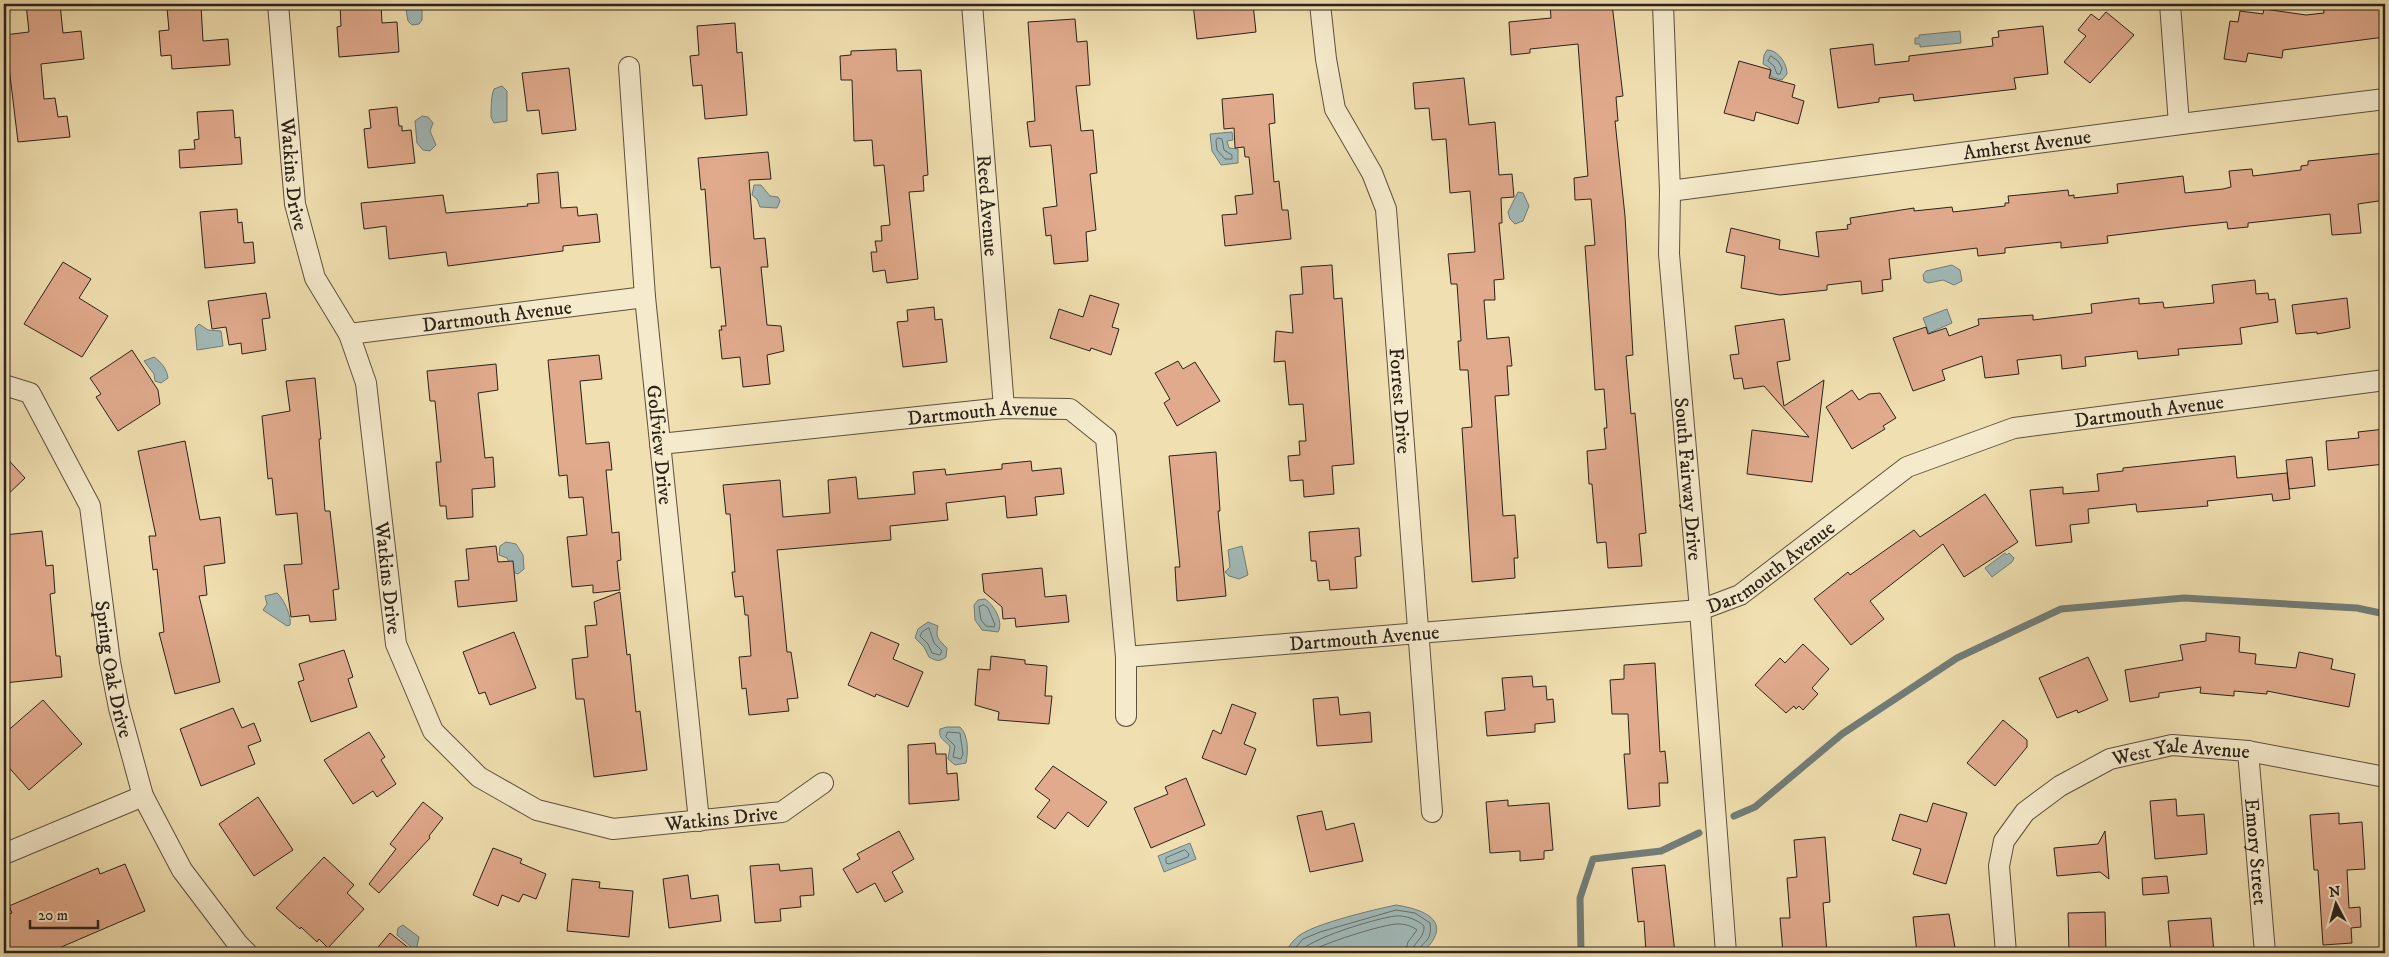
<svg xmlns="http://www.w3.org/2000/svg" width="2389" height="957" font-family="'IM FELL DW Pica',serif">
<rect width="100%" height="100%" fill="#f0dfb0"/>
<filter id="stains"><feTurbulence type="fractalNoise" baseFrequency=".004" numOctaves="4"/><feColorMatrix values="0 0 0 0 .2 0 0 0 0 .09 0 0 0 0 .02 0 0 0 .5 -.17"/></filter>
<radialGradient id="worn" r=".72"><stop offset=".6" stop-color="#630" stop-opacity="0"/><stop offset="1" stop-color="#630" stop-opacity=".3"/></radialGradient>
<path fill="#a1b9b8" stroke="#717d78" d="M405,4H422V20L419,24L412,25L408,21Z
M1960,31L1961,43L1920,47V44H1915V38H1919V35Z
M1767,50C1778,50 1787,63 1787,74L1782,80L1771,77L1770,68L1763,64L1764,55Z
M502,86L507,91V121L494,123L491,117C491,109 491,96 494,89Z
M422,116L428,117L433,123L430,131L436,145L430,151L423,150L417,143L415,121Z
M1232,132L1233,140L1227,141L1229,148L1238,149V163L1221,165L1212,151L1210,134Z
M754,185H761L770,196L778,197L780,201L777,208L760,207L757,199L752,195Z
M1518,192L1523,193L1529,206L1523,221L1515,224L1510,219L1508,212Z
M1952,265L1960,270L1962,281L1954,285L1943,280L1928,283L1924,281L1923,275L1926,271Z
M1947,309L1952,323L1929,333L1923,318Z
M199,324L208,330L221,331L223,346L197,350L195,328Z
M154,357C161,362 167,369 168,378L161,383L155,381L154,374L144,361Z
M506,542L516,544L523,555L524,569L518,574L515,573L507,558L499,555L500,546Z
M1242,546L1248,575L1239,579L1229,576L1225,572L1230,567L1228,550Z
M2005,553L2007,555L2009,553L2014,558L2012,562L1992,577L1985,568Z
M277,593C283,598 292,616 290,625L287,626L263,610L267,604L265,596Z
M985,599C994,605 1004,622 998,632L982,630L975,620L974,605L978,600Z
M928,622L938,626C935,638 939,640 947,648L946,657C940,662 936,661 929,657L924,647L915,638L918,629Z
M947,727H960C969,736 968,752 966,763L955,765L948,759L950,747C946,740 938,740 940,729Z
M1190,843L1196,859L1164,872L1158,856Z
M1396,905C1428,910 1454,923 1422,953H1285C1289,946 1293,940 1300,935C1317,923 1373,910 1396,905Z
M403,925L419,937L416,951L397,935L398,928Z"/>
<g fill="none" stroke-linecap="round" stroke-linejoin="round">
<path stroke="#666e68" stroke-width="1" d="M1771,56L1778,61L1782,68L1780,74H1777L1774,66L1768,61Z
M1218,138L1222,139L1224,150L1232,155V159H1225L1217,150L1216,141Z
M984,605L988,608L995,625L994,627L986,626L981,620L979,607Z
M929,628L934,643L942,651L940,655L932,653L928,644L920,636L922,632Z
M948,732L960,733L963,754L961,759L953,757L955,746L946,737Z
M1185,850L1189,854L1188,857L1169,864L1166,863V858Z
M1291,953L1303,939L1320,932L1396,910L1415,913L1430,923C1433,944 1420,940 1419,953
M1298,953C1308,939 1376,918 1396,916C1405,915 1418,920 1424,926C1425,939 1413,941 1412,953
M1308,953C1317,945 1386,923 1399,924C1405,924 1412,926 1417,930L1408,942L1405,953"/>
<path stroke="#717d78" stroke-width="7" d="M1734,816L1755,807L1842,734L1957,658L2061,609L2184,598L2357,608L2385,614
M1581,953L1580,898L1593,859L1661,851L1699,833"/>
</g>
<path fill="#e1aa8d" stroke="#2a2219" d="M26,4H60L63,33L81,31L84,59L41,64L44,99L55,98L58,117L67,116L70,137L18,142L9,67H6L4,35L29,32Z
M340,4H381L382,23L397,22L399,52L339,57L337,27L341,26Z
M1193,4H1253L1256,32L1197,39Z
M1550,4H1612L1623,96L1616,97L1618,121H1615L1625,216L1633,355L1626,356L1631,414L1635,413L1646,533L1639,534L1642,566L1608,568L1606,542L1597,543L1592,484H1589L1587,451L1606,449L1604,428H1607L1604,389L1595,390L1590,317L1585,246L1595,245L1591,199L1575,200L1574,178L1588,176L1578,44L1530,49V53L1511,55L1509,22L1551,18Z
M2323,4H2385V37L2283,50L2282,58L2248,53L2246,62L2224,59L2230,21L2238,22L2240,11L2263,14L2264,9L2306,15L2324,13Z
M201,6L203,41L228,39L230,65L172,69L171,55L161,56L159,31L169,30L167,8Z
M2106,12L2134,35L2090,83L2064,62L2086,36L2078,30L2091,14L2099,20Z
M1075,19L1077,42L1087,41L1090,85L1076,86L1081,131L1093,130L1097,173L1090,174L1096,230L1086,232L1088,261L1054,264L1051,235L1046,236L1043,208L1057,206L1051,145L1030,147L1027,122L1035,121L1028,22Z
M735,23L737,53L742,52L747,115L705,119L702,85L693,86L690,56L699,55L697,26Z
M2043,26L2048,74L2014,78L2016,89L1914,101L1913,94L1879,98V102L1838,108L1830,49L1873,44L1875,65L1909,61V56L1993,46L1992,38L1999,37L1998,31Z
M896,49L897,71L921,70L928,175L923,176L924,191L909,192L918,279L887,283L885,270L873,272L871,252H877L875,241H882L881,226L890,225L884,165L874,166L872,140L854,141L852,80H841L840,56L851,55V51Z
M1739,61L1771,70L1769,78L1795,85L1792,97L1804,101L1798,124L1756,112L1754,121L1724,113Z
M569,68L576,130L542,134L539,110L527,111L522,73Z
M1464,78L1469,125L1495,122L1499,175L1512,174L1514,197L1501,198L1502,223H1499L1504,279L1494,280L1495,300H1484L1487,339L1509,337L1512,366H1507L1509,395L1495,396L1503,516L1515,515L1518,558H1514L1515,578L1472,582L1462,428L1472,427L1468,370H1460L1458,341H1461L1457,284H1451L1448,254L1475,252L1470,191L1450,193L1446,139L1432,140L1429,108L1415,109L1413,83Z
M1273,94L1275,123L1269,124L1274,182L1279,181L1282,210H1288L1291,239L1225,246L1222,215L1237,214L1235,196L1253,194L1249,157H1245L1244,147L1235,148L1234,128L1224,129L1222,99Z
M397,107L399,126H402V131L411,130L415,163L368,168L364,129L371,128L369,110Z
M233,110L235,138L240,137L242,164L180,168L179,150L195,149L194,140L199,139L197,112Z
M768,152L771,179L749,180L754,239L765,238L768,267H761L767,325L781,326L784,351L767,355L770,384L743,387L740,357L722,359L719,330H722L721,326H726L720,267L711,268L705,189L701,190L698,158Z
M2385,153V200L2358,204L2361,233L2332,235L2330,214L2248,223V227L2228,229L2227,222L2189,226L2107,236L2108,243L2061,248V242L2005,248V253L1978,256L1977,248L1889,259L1891,279L1882,280L1883,291L1862,294L1861,281L1827,285V290L1780,295L1741,288L1745,256L1726,252L1731,228L1780,240L1779,249L1819,257L1816,232L1848,229L1847,225L1851,224L1850,218L1914,208V211L1952,207L1953,212L2005,206V203H2009L2008,196L2030,194L2068,190L2069,196L2074,195V198L2118,193L2117,184L2183,176L2185,193L2223,189L2231,187L2229,171L2252,169L2253,176L2301,170V166L2308,165V161Z
M558,172L561,208L577,207L578,216L597,214L600,242L563,246V251L448,266L446,252L389,259L386,226L364,229L361,203L443,195L446,213L528,206L527,204L539,203L537,174Z
M237,209L238,223L242,222L244,243L253,242L255,263L205,268L200,212Z
M63,262L91,279L79,298L108,316L82,357L24,324Z
M1332,265L1334,299L1342,298L1354,464L1332,466L1334,494L1304,497L1303,480L1290,481L1288,456L1300,455L1299,441H1306L1303,404L1289,405L1285,361L1274,362L1276,331L1293,333L1290,295L1303,294L1301,267Z
M2255,280L2256,294L2268,293L2269,300L2275,299L2278,322L2240,328L2242,344L2178,349L2179,355L2138,359L2137,351L2085,357L2086,366L2062,369L2061,355L2017,360L2019,374L1985,378L1982,356L1942,370L1945,380L1913,391L1893,338L1926,327L1928,334L1946,328L1949,336L1979,325L1978,319L2033,315V320L2092,313L2091,304L2139,298V304L2163,302L2164,308L2214,303L2212,285Z
M266,293L270,318L262,319L266,350L242,354L241,343L229,345L226,327L212,329L208,301Z
M1090,295L1119,304L1112,327L1119,329L1111,355L1091,348L1090,351L1050,338L1059,309L1083,317Z
M2347,298L2350,328L2317,334V332L2296,334L2292,305Z
M934,307L935,320L942,319L947,362L903,367L897,322L908,321L907,310Z
M1784,319L1790,360L1777,362L1784,406L1824,380L1812,482L1747,474L1752,430L1809,437L1764,386L1744,389L1742,378L1734,379L1730,355L1739,354L1735,326Z
M132,350L158,390L160,404L118,431L96,397L101,394L90,378Z
M599,355L602,379L580,381L586,444L609,442L612,470H606L612,533L619,532L621,560L617,561L620,590L593,593V585L572,587L567,537L587,535L583,497L569,498L567,475L559,476L548,360Z
M1178,361L1183,369L1195,362L1220,401L1177,426L1164,403L1170,399L1155,373Z
M496,364L498,390L478,393L485,458L493,457L495,487L472,489L473,517L447,519L446,506H440L436,462H441L435,401H430L427,371Z
M315,378L321,439H319L325,511H330L339,589L333,590L336,620L310,622L309,615L291,617L284,565L302,564L297,513L276,515L272,478L268,479L262,416L290,411L286,381Z
M1852,390L1859,400L1869,394L1880,393L1896,418L1883,426L1885,429L1852,449L1826,407Z
M2385,429V464L2328,470L2326,441L2359,438L2358,432Z
M185,441L200,520L220,517L225,563L204,566L207,595L199,596L220,682L175,694L159,633L164,632L157,569L153,570L149,536H156L138,451Z
M1216,452L1220,511H1218L1226,596L1177,601L1175,567H1180L1169,456Z
M4,455L25,478L4,498Z
M2235,456L2237,478L2287,473L2290,499L2273,501L2272,494L2207,501L2208,506L2137,512L2136,504L2088,509L2089,523L2070,525L2072,542L2036,546L2030,490L2063,487V494L2099,491L2097,474L2123,471V468Z
M2312,457L2315,486L2289,489L2286,460Z
M1031,461L1032,471L1061,468L1064,494L1035,497L1037,515L1007,518L1005,496L946,503L948,520L890,526L891,540L777,550L787,652H791L798,698L787,699L789,711L749,715L746,688L742,689L739,657L751,656L748,615H745L743,596L735,597L732,572H735L730,514H726L723,485L780,480L783,517L830,513L828,480L856,477L858,499L915,494L913,472L945,469L946,475L1002,469V464Z
M1985,494L2018,542L1964,577L1943,544L1870,601L1884,619L1851,645L1814,599L1848,572L1850,575L1914,530L1920,537Z
M1359,528L1361,556L1355,557L1357,588L1330,590L1329,580L1318,581L1316,561H1311L1309,532Z
M42,531L46,566L53,565L55,593L50,594L56,656H60L62,677L4,683V652L9,651L4,593V535Z
M496,546L498,562L513,561L517,601L458,607L455,581L469,580L466,549Z
M1042,568L1045,597L1066,595L1069,622L1016,627L1015,618L1003,619L1002,607L984,592L982,574Z
M620,592L627,655L630,654L636,712L640,711L647,770L594,777L584,699H576L572,659L588,657L585,626L597,625L594,602Z
M514,632L536,688L490,705L485,692L479,694L463,652Z
M871,632L899,644L893,659L923,672L908,707L876,694L875,697L848,685Z
M2206,633L2240,637L2239,652L2256,654L2255,664L2296,668L2299,652L2333,659L2331,669L2355,674L2349,707L2267,691V694L2234,691V696L2200,693L2201,687L2159,693V697L2130,702L2125,670L2183,660L2180,645L2206,641Z
M1803,644L1829,669L1812,688L1818,694L1803,710L1799,706L1796,709L1794,706L1786,713L1755,685L1780,658L1785,663Z
M344,650L353,677L348,679L357,707L311,722L298,682L304,680L299,664Z
M991,656L1025,660V664L1047,666L1045,696H1052L1049,724L998,720L999,712L975,705L978,669L990,670Z
M2088,657L2108,700L2078,713L2077,710L2057,718L2039,678Z
M1655,663L1660,752L1665,751L1668,783H1659L1660,806L1628,809L1624,754H1630L1628,714H1612L1610,680L1624,679V665Z
M1532,676L1533,687L1546,686L1547,700L1553,699L1555,722L1535,724V732L1487,736L1485,712L1505,710L1502,678Z
M1338,697L1340,715L1370,712L1372,742L1317,746L1313,699Z
M43,700L82,744L29,790L4,762V734Z
M1232,704L1256,713L1244,744L1256,749L1246,775L1202,758L1213,730L1221,734Z
M233,708L242,728L254,723L261,741L248,746L255,764L201,786L180,729Z
M2003,720L2027,740V747L1995,786L1967,763Z
M369,732L385,757L381,760L396,784L377,797L373,791L353,804L324,760Z
M935,743L936,754H946L947,774L957,773L959,800L909,804L908,745Z
M1053,766L1107,802L1088,827L1068,812L1055,829L1037,817L1050,800L1035,789Z
M1186,778L1205,825L1151,848L1134,808L1168,794L1165,787Z
M258,797L293,850L254,876L219,824Z
M2176,799L2177,816L2204,814L2207,854L2155,859L2150,801Z
M1508,800V806L1549,803L1553,850L1544,851V859L1520,861V851L1490,853L1486,802Z
M423,802L443,818L429,836L430,838L379,893L369,884L396,849L390,844Z
M1933,803L1967,813L1946,884L1913,874L1921,849L1892,840L1900,814L1927,822Z
M1322,811L1326,830L1354,823L1363,861L1310,872L1297,816Z
M2339,813V824L2362,822L2365,869L2347,870L2349,908L2360,907L2361,927L2351,928L2352,943L2323,945L2318,870H2314L2310,815Z
M899,831L914,859L892,872L903,892L885,902L875,883L857,893L843,869L860,859L857,854Z
M2105,831L2109,879L2100,872L2057,876L2054,848L2098,844Z
M1825,837L1830,902L1823,903L1827,953H1783L1780,918H1790L1787,878L1797,877L1794,840Z
M493,848L522,859L520,863L546,874L536,899L523,894L519,902L502,895L498,906L473,895Z
M324,857L354,885L347,893L364,909L328,948L319,939L317,942L301,927L300,929L276,908Z
M125,864L145,911L59,948L61,953H4V916L12,913L9,906L98,868L100,874Z
M779,864L780,871L812,868L814,895L800,896L801,907L780,909L781,921L755,923L750,866Z
M1665,865L1675,953H1646L1644,921L1638,922L1632,868Z
M688,875L691,899L718,895L721,921L669,928L663,879Z
M2167,876L2169,893L2143,895L2142,878Z
M572,879L600,882L599,888L633,891L629,937L567,931Z
M2105,912L2106,952L2069,953L2068,913Z
M1949,914L1956,953H1917L1913,917Z
M2211,918L2214,953H2171L2168,921Z
M390,933L415,953H373Z"/>
<g fill="none" stroke-linecap="round" stroke-linejoin="round">
<defs>
<g id="street">
<path id="s1" d="M278,4L295,204L315,278L349,334L366,383L396,644L433,731L479,777L537,810L613,829L782,812L823,783"/>
<path id="s2" d="M972,4L1004,408"/>
<path id="s3" d="M1320,4L1326,59L1335,109L1372,173L1386,209L1432,812"/>
<path id="s4" d="M1663,4L1670,191L1669,254L1700,610L1726,953"/>
<path d="M2170,4L2179,124"/>
<path id="s5" d="M629,67L645,297L699,821"/>
<path id="s6" d="M1670,191L2189,123L2385,99"/>
<path id="s7" d="M349,334L645,297"/>
<path id="s8" d="M4,385L30,393L90,506L110,662L119,708L143,796L182,870L238,944L247,953"/>
<path id="s9" d="M660,444L1004,408L1070,409L1106,438L1126,657V716"/>
<path id="s10" d="M1126,657L1700,610L1740,595L1907,467L2014,428L2385,380"/>
<path id="s11" d="M2248,751L2265,953"/>
<path d="M4,854L143,796"/>
<path id="s12" d="M2006,953L1999,866L2004,841L2025,812L2060,786L2110,759L2172,745L2248,751L2385,777"/>
</g>
</defs>
<use href="#street" stroke="#5c513f" stroke-width="22"/>
<use href="#street" stroke="#f5eacc" stroke-width="20"/>
</g>
<g text-anchor="middle" stroke-width="5" stroke-linejoin="round" paint-order="stroke">
<g font-size="20" fill="#2a2219" stroke="#f5eacc">
<text dy="7" stroke="none"><textPath href="#s6" startOffset="360">Amherst Avenue</textPath></text>
<text dy="7" stroke="none"><textPath href="#s1" startOffset="171">Watkins Drive</textPath></text>
<text dy="7" stroke="none"><textPath href="#s2" startOffset="202">Reed Avenue</textPath></text>
<text dy="7" stroke="none"><textPath href="#s7" startOffset="149">Dartmouth Avenue</textPath></text>
<text dy="7" stroke="none"><textPath href="#s3" startOffset="411">Forrest Drive</textPath></text>
<text dy="7" stroke="none"><textPath href="#s10" startOffset="1079">Dartmouth Avenue</textPath></text>
<text dy="7" stroke="none"><textPath href="#s9" startOffset="324">Dartmouth Avenue</textPath></text>
<text dy="7" stroke="none"><textPath href="#s5" startOffset="379">Golfview Drive</textPath></text>
<text dy="7" stroke="none"><textPath href="#s4" startOffset="476">South Fairway Drive</textPath></text>
<text dy="7" stroke="none"><textPath href="#s10" startOffset="659">Dartmouth Avenue</textPath></text>
<text dy="7" stroke="none"><textPath href="#s1" startOffset="591">Watkins Drive</textPath></text>
<text dy="7" stroke="none"><textPath href="#s10" startOffset="239">Dartmouth Avenue</textPath></text>
<text dy="7" stroke="none"><textPath href="#s8" startOffset="320">Spring Oak Drive</textPath></text>
<text dy="7" stroke="none"><textPath href="#s12" startOffset="321">West Yale Avenue</textPath></text>
<text dy="7" stroke="none"><textPath href="#s1" startOffset="1071">Watkins Drive</textPath></text>
<text dy="7" stroke="none"><textPath href="#s11" startOffset="101">Emory Street</textPath></text>
</g>
</g>
<rect width="2389" height="957" fill="none" stroke="#f0dfb0" stroke-width="20"/>
<rect x="5" y="5" width="2379" height="947" fill="none" stroke="#2a2219" stroke-width="2.5"/>
<rect x="10" y="10" width="2369" height="937" fill="none" stroke="#2a2219"/>
<g transform="translate(2336 904) rotate(354)" stroke="#f5eacc" stroke-width="4" paint-order="stroke">
<path d="M0-4L9 19L0 12L-9 19Z" fill="#2a2219"/>
<text y="-8" font-size="14" font-weight="bold" text-anchor="middle" fill="#2a2219">N</text>
</g>
<path d="M30 920v8h68v-8" fill="none" stroke="#2a2219" stroke-width="2.5"/>
<text x="38" y="920" font-size="15" fill="#2a2219" stroke="#f5eacc" stroke-width="4" paint-order="stroke">20 m</text>
<rect width="100%" height="100%" filter="url(#stains)"/>
<rect width="100%" height="100%" fill="url(#worn)"/>
</svg>
